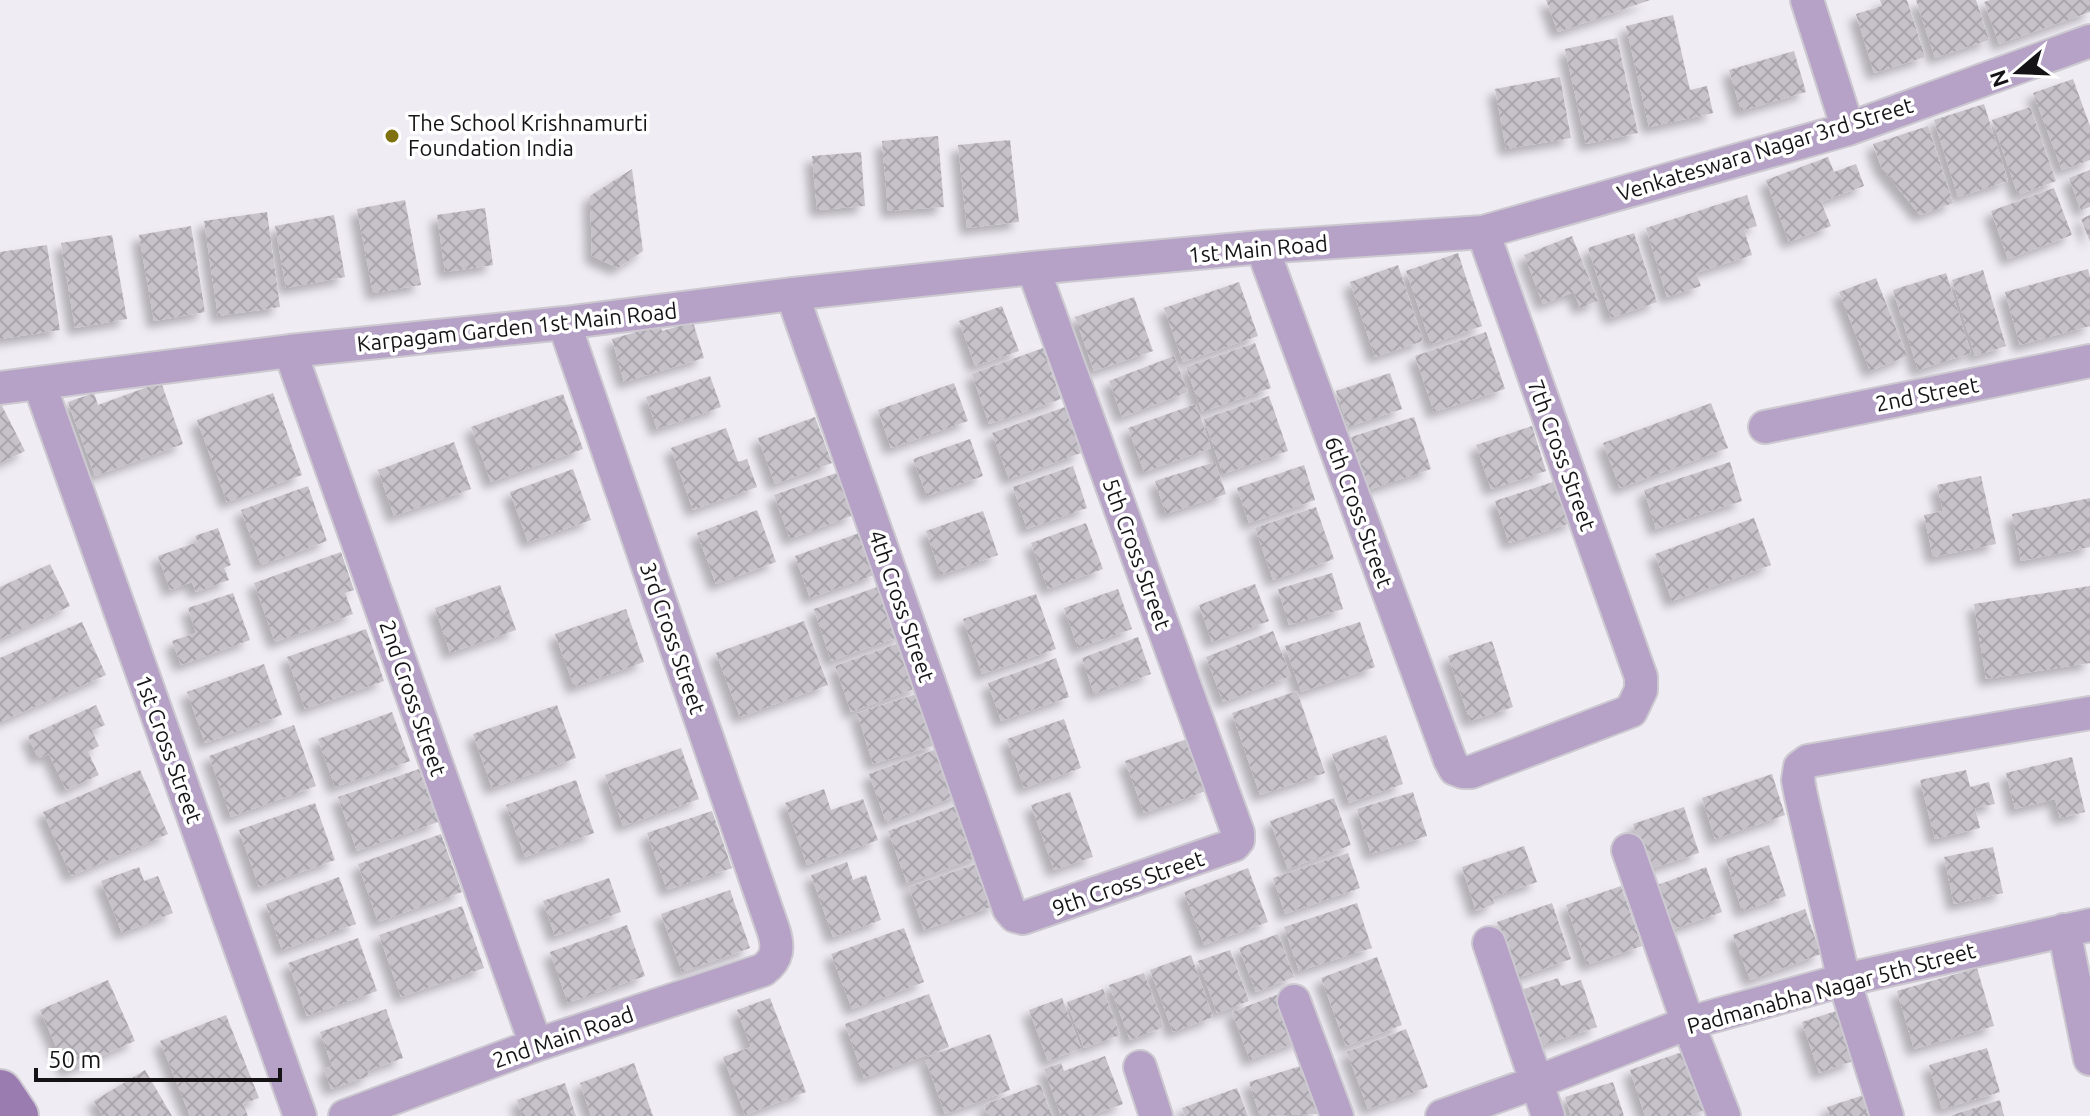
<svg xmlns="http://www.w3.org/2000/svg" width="2090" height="1116" font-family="Ubuntu,sans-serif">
<defs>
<pattern id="building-cross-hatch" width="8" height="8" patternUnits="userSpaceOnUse" patternTransform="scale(2)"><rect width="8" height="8" fill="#c7c2ca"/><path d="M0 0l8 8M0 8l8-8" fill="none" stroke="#aaa6ad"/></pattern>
<filter id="shadow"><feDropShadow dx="-7" dy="7" stdDeviation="4" flood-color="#0004"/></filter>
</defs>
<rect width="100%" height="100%" fill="#f0ecf4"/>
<path fill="url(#building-cross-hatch)" filter="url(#shadow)" d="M1546,0H1650L1558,32Z
M1880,0H1907L1925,57L1874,73L1856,14L1882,6Z
M1916,0H1976L1989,40L1935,58Z
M1990,0H2090V12L1999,44L1984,2Z
M1673,15L1690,90L1707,86L1713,113L1649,127L1626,26Z
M1617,38L1638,133L1586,144L1565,49Z
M1794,51L1806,92L1741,111L1729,70Z
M1560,77L1571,138L1506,149L1495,89Z
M2073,79L2090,126V160L2062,170L2033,93Z
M1984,104L2008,181L1958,197L1934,120Z
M2030,107L2056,181L2018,195L1992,120Z
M1928,126L1953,203L1920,215L1881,167L1873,144Z
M938,136L944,207L888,211L882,141Z
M1010,140L1019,222L967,228L958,145Z
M861,152L865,206L817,210L812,156Z
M1828,157L1834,172L1856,164L1864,186L1821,202L1831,226L1789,242L1766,180Z
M632,169L643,251L618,268L592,256L590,196Z
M2090,170V207L2081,210L2069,178Z
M2054,188L2072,235L2008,259L1991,211Z
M1747,195L1757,226L1744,230L1752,255L1696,273L1701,286L1667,297L1646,228Z
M405,200L421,285L373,293L357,209Z
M485,208L493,265L445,272L437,215Z
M267,212L280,307L218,316L204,221Z
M334,215L345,277L286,288L275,226Z
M2090,215V242L2081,219Z
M191,226L205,312L154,321L139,235Z
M1634,233L1657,302L1611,318L1588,248Z
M112,235L127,319L75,328L61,243Z
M1572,236L1598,301L1580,308L1574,292L1543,304L1524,255Z
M47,245L60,330L0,339V252Z
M1458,253L1482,326L1431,344L1406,271Z
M1398,265L1423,341L1375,357L1350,282Z
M2088,269L2090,277V326L2020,345L2005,292Z
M1983,270L2006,346L1975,356L1952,280Z
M1946,273L1971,353L1918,370L1893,290Z
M1876,278L1907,356L1870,371L1839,292Z
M1239,282L1258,336L1183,362L1164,308Z
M1134,297L1153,351L1094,371L1075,317Z
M1002,306L1019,351L975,366L959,321Z
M693,322L704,358L624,382L612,339L660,325L662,331Z
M1486,332L1505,389L1434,412L1415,356Z
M1255,343L1271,388L1202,412L1186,367Z
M1043,348L1061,399L989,424L972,374Z
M1174,356L1188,392L1122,417L1109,381Z
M1390,373L1402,409L1348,427L1336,391Z
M710,376L721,407L657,429L646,397Z
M161,382L183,444L95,476L68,402L94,393L98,405Z
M954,383L968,421L891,448L878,410Z
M273,393L302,475L227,502L197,420Z
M563,394L583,449L491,482L471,427Z
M1269,396L1288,451L1223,474L1204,419Z
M0,402L25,451L0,463Z
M1711,403L1728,448L1620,488L1603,443Z
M1196,404L1211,448L1144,472L1128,428Z
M1065,407L1081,453L1009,479L992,433Z
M815,417L832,463L775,484L758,438Z
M1414,417L1431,469L1368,490L1351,437Z
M1532,426L1546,471L1491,489L1476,445Z
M726,428L738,462L747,459L757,487L693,510L671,448Z
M970,439L983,476L927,496L913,459Z
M454,442L471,489L394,516L378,470Z
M1215,462L1226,494L1166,514L1155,481Z
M1730,462L1742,501L1656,529L1644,490Z
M1304,465L1315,500L1249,523L1237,488Z
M1073,466L1087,508L1027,529L1013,487Z
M573,469L591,520L528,542L510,492Z
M839,472L854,515L790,539L774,495Z
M1981,476L1996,544L1933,557L1924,515L1943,511L1937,485Z
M1559,480L1574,522L1509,543L1495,501Z
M308,486L327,541L261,565L241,510Z
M2090,498V547L2021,561L2012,514Z
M1316,507L1334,559L1273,580L1255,528Z
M757,510L776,562L716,584L697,533Z
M983,511L998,555L941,575L926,531Z
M1754,518L1771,565L1672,601L1655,554Z
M1086,523L1103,569L1048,589L1031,543Z
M218,528L231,565L224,568L229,580L196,592L192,582L170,590L158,556L198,542L195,536Z
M862,532L877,574L810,598L795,556Z
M341,552L354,590L345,593L353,614L275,642L254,583Z
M50,564L70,606L0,639V587Z
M1332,573L1343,609L1289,625L1278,589Z
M886,584L904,635L831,661L814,609Z
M1255,584L1269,621L1212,642L1199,605Z
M500,585L516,630L450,653L435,608Z
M2090,586V663L1986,679L1974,604Z
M1118,589L1132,629L1078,648L1064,608Z
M233,593L250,640L181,665L172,641L196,633L188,608Z
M1036,594L1056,649L982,674L963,619Z
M626,609L644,662L574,687L555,634Z
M804,621L828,685L740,717L716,653Z
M82,622L106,675L0,722V658Z
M1360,622L1375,667L1301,692L1285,646Z
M366,629L384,681L305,709L287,657Z
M1273,631L1291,676L1223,702L1206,657Z
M1138,637L1151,674L1094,694L1082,658Z
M1492,641L1513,707L1470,721L1448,656Z
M902,642L919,687L851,712L835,666Z
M1056,658L1069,697L1001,721L988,683Z
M264,664L282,715L205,743L187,692Z
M1297,691L1325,773L1260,795L1232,713Z
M920,693L936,745L873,764L857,713Z
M96,705L105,725L92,731L99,746L88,752L99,775L66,790L49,754L38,758L28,736Z
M557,705L576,758L492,788L473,734Z
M392,712L410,761L335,787L318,739Z
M1064,719L1081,768L1024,788L1007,739Z
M294,725L316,786L231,817L209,756Z
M1386,735L1403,784L1349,803L1332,754Z
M1187,739L1206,791L1144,813L1125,761Z
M945,746L962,794L886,822L869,774Z
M681,748L699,799L623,826L605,775Z
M2072,757L2085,812L2060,818L2055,799L2015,809L2006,773Z
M419,769L438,822L357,851L338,797Z
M140,770L168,834L71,876L43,812Z
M1966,770L1970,787L1989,782L1995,804L1975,808L1980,828L1935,839L1920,780Z
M1772,774L1785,815L1715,839L1702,798Z
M576,780L594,833L525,857L506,805Z
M824,789L831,810L863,799L878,840L807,865L785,803Z
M1070,792L1093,857L1054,870L1031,805Z
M1413,792L1427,836L1371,854L1357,809Z
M1334,798L1351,845L1288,869L1270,821Z
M315,803L335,860L259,887L239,830Z
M964,803L983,855L907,883L888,831Z
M1684,807L1699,853L1648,870L1633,824Z
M712,811L732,868L667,890L647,833Z
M441,834L462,892L378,922L358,864Z
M1769,845L1786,896L1742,911L1726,859Z
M1524,846L1537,882L1492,897L1494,904L1476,911L1462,867Z
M1993,847L2003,893L1954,904L1944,857Z
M1348,853L1360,888L1285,914L1273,878Z
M847,862L853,880L866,875L881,920L833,937L811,875Z
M982,862L997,905L924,930L909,887Z
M139,867L144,881L158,876L173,913L122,933L101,881Z
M1706,867L1722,912L1671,930L1655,886Z
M1248,868L1268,922L1204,945L1184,892Z
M339,877L356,924L282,950L266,904Z
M609,878L621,912L555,936L543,901Z
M1621,886L1642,946L1587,965L1566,905Z
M730,890L750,948L682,972L661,914Z
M1357,903L1372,948L1299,971L1284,927Z
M1552,903L1571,959L1517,978L1497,922Z
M462,906L484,968L401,997L379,935Z
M1805,909L1821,954L1750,980L1733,935Z
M627,925L645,976L568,1003L550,952Z
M904,928L924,982L852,1009L831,954Z
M1278,934L1294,977L1256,992L1239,948Z
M358,938L377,991L307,1016L288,963Z
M1230,950L1249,1001L1217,1013L1198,961Z
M1191,955L1213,1017L1173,1032L1150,970Z
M1377,957L1402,1025L1346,1046L1321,978Z
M1977,968L1994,1026L1914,1049L1897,991Z
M1144,973L1164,1027L1130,1040L1109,985Z
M1558,978L1561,986L1581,980L1597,1027L1537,1047L1518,991Z
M108,980L135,1041L67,1071L40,1010Z
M1103,989L1120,1035L1084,1048L1067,1002Z
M1284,992L1302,1040L1250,1060L1232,1012Z
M929,994L949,1047L864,1078L845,1024Z
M770,998L806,1092L745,1115L723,1057L751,1047L737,1010Z
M1062,998L1081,1048L1048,1061L1029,1010Z
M386,1009L403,1058L367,1071L369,1076L331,1089L324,1069L332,1066L320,1032Z
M1836,1011L1853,1061L1819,1073L1802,1022Z
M226,1015L259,1098L243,1104L248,1116H190L160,1041Z
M1406,1029L1428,1087L1368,1109L1347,1052Z
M990,1034L1010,1090L945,1114L925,1058Z
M1987,1048L2000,1092L1942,1109L1929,1065Z
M1688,1050L1708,1109L1689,1116H1645L1630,1070Z
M1105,1056L1123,1104L1089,1116H1061L1044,1069L1061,1063L1064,1071Z
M634,1063L653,1116H591L580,1083Z
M1304,1065L1319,1114L1260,1116L1249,1082Z
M145,1070L172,1116H103L94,1101Z
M1613,1082L1624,1116H1571L1565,1097Z
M565,1083L576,1116H522L517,1100Z
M1040,1084L1052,1116H988L984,1105Z
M1237,1088L1248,1116H1185L1182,1108Z
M1873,1092L1881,1116H1830L1827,1107Z
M2000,1100L2004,1116H1952V1115Z"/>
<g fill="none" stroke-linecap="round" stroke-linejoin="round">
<defs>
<path id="street" d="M1807,0L1848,129
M1262,247L1450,760L1455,769L1463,772H1471L1631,711L1641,690V677L1483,232
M792,294L1009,909L1015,916L1023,918L1234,845L1238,840V833L1033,268
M290,351L536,1045
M39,383L300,1116
M0,388L290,351L564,323L792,294L1033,268L1262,247L1483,232L1848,129L2090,41
M1765,427L2090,361
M1628,850L1688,1023L1724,1116
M2064,930L2090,1059
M1489,943L1548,1116
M1294,1001L1337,1116
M1140,1067L1156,1116
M345,1116L536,1045L763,970C778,959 779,947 773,929L564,323
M1442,1116L1537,1082L1688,1023L1844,980L2090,925
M1887,1116L1844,980L1801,796L1798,780L1800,767L1808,761L2090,713"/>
<path id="secondary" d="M0,1092L16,1116"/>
</defs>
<use href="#street" stroke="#cdc9d0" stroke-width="36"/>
<use href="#secondary" stroke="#cdc9d0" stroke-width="48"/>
<use href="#street" stroke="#b5a2c6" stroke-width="32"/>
<use href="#secondary" stroke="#9a7cb1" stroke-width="44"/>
</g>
<circle fill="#7f7110" stroke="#fff" stroke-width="3" cx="392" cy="136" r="8"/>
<g text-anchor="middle" stroke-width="7" stroke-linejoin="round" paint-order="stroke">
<g font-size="22" fill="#151316" stroke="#fff" text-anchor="start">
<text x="408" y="131">The School Krishnamurti<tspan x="408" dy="25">Foundation India</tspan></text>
</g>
<g font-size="22" fill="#151316" stroke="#fff">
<text transform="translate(1765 149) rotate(-17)" y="8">Venkateswara Nagar 3rd Street</text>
<text transform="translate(1258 249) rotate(-5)" y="8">1st Main Road</text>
<text transform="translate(517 327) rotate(-6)" y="8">Karpagam Garden 1st Main Road</text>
<text transform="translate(1927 394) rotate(-11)" y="8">2nd Street</text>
<text transform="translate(1562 455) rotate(70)" y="8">7th Cross Street</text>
<text transform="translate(1359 512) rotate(70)" y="8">6th Cross Street</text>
<text transform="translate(1137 554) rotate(70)" y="8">5th Cross Street</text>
<text transform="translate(902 606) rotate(71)" y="8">4th Cross Street</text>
<text transform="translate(673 638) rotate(71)" y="8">3rd Cross Street</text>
<text transform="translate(413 698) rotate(71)" y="8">2nd Cross Street</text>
<text transform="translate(169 749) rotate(70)" y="8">1st Cross Street</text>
<text transform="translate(1128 883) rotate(-19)" y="8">9th Cross Street</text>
<text transform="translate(1831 988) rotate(-15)" y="8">Padmanabha Nagar 5th Street</text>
<text transform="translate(563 1037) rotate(-19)" y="8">2nd Main Road</text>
</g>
</g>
<g transform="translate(2018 72) rotate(251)" stroke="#ffffff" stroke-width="6" paint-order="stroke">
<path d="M0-6L14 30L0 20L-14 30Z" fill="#151316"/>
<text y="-12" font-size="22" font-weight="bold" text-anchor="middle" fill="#151316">N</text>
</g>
<path d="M36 1068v12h244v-12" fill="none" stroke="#151316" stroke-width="4"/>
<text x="48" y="1068" font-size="24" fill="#151316" stroke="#ffffff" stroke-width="6" paint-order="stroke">50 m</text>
</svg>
